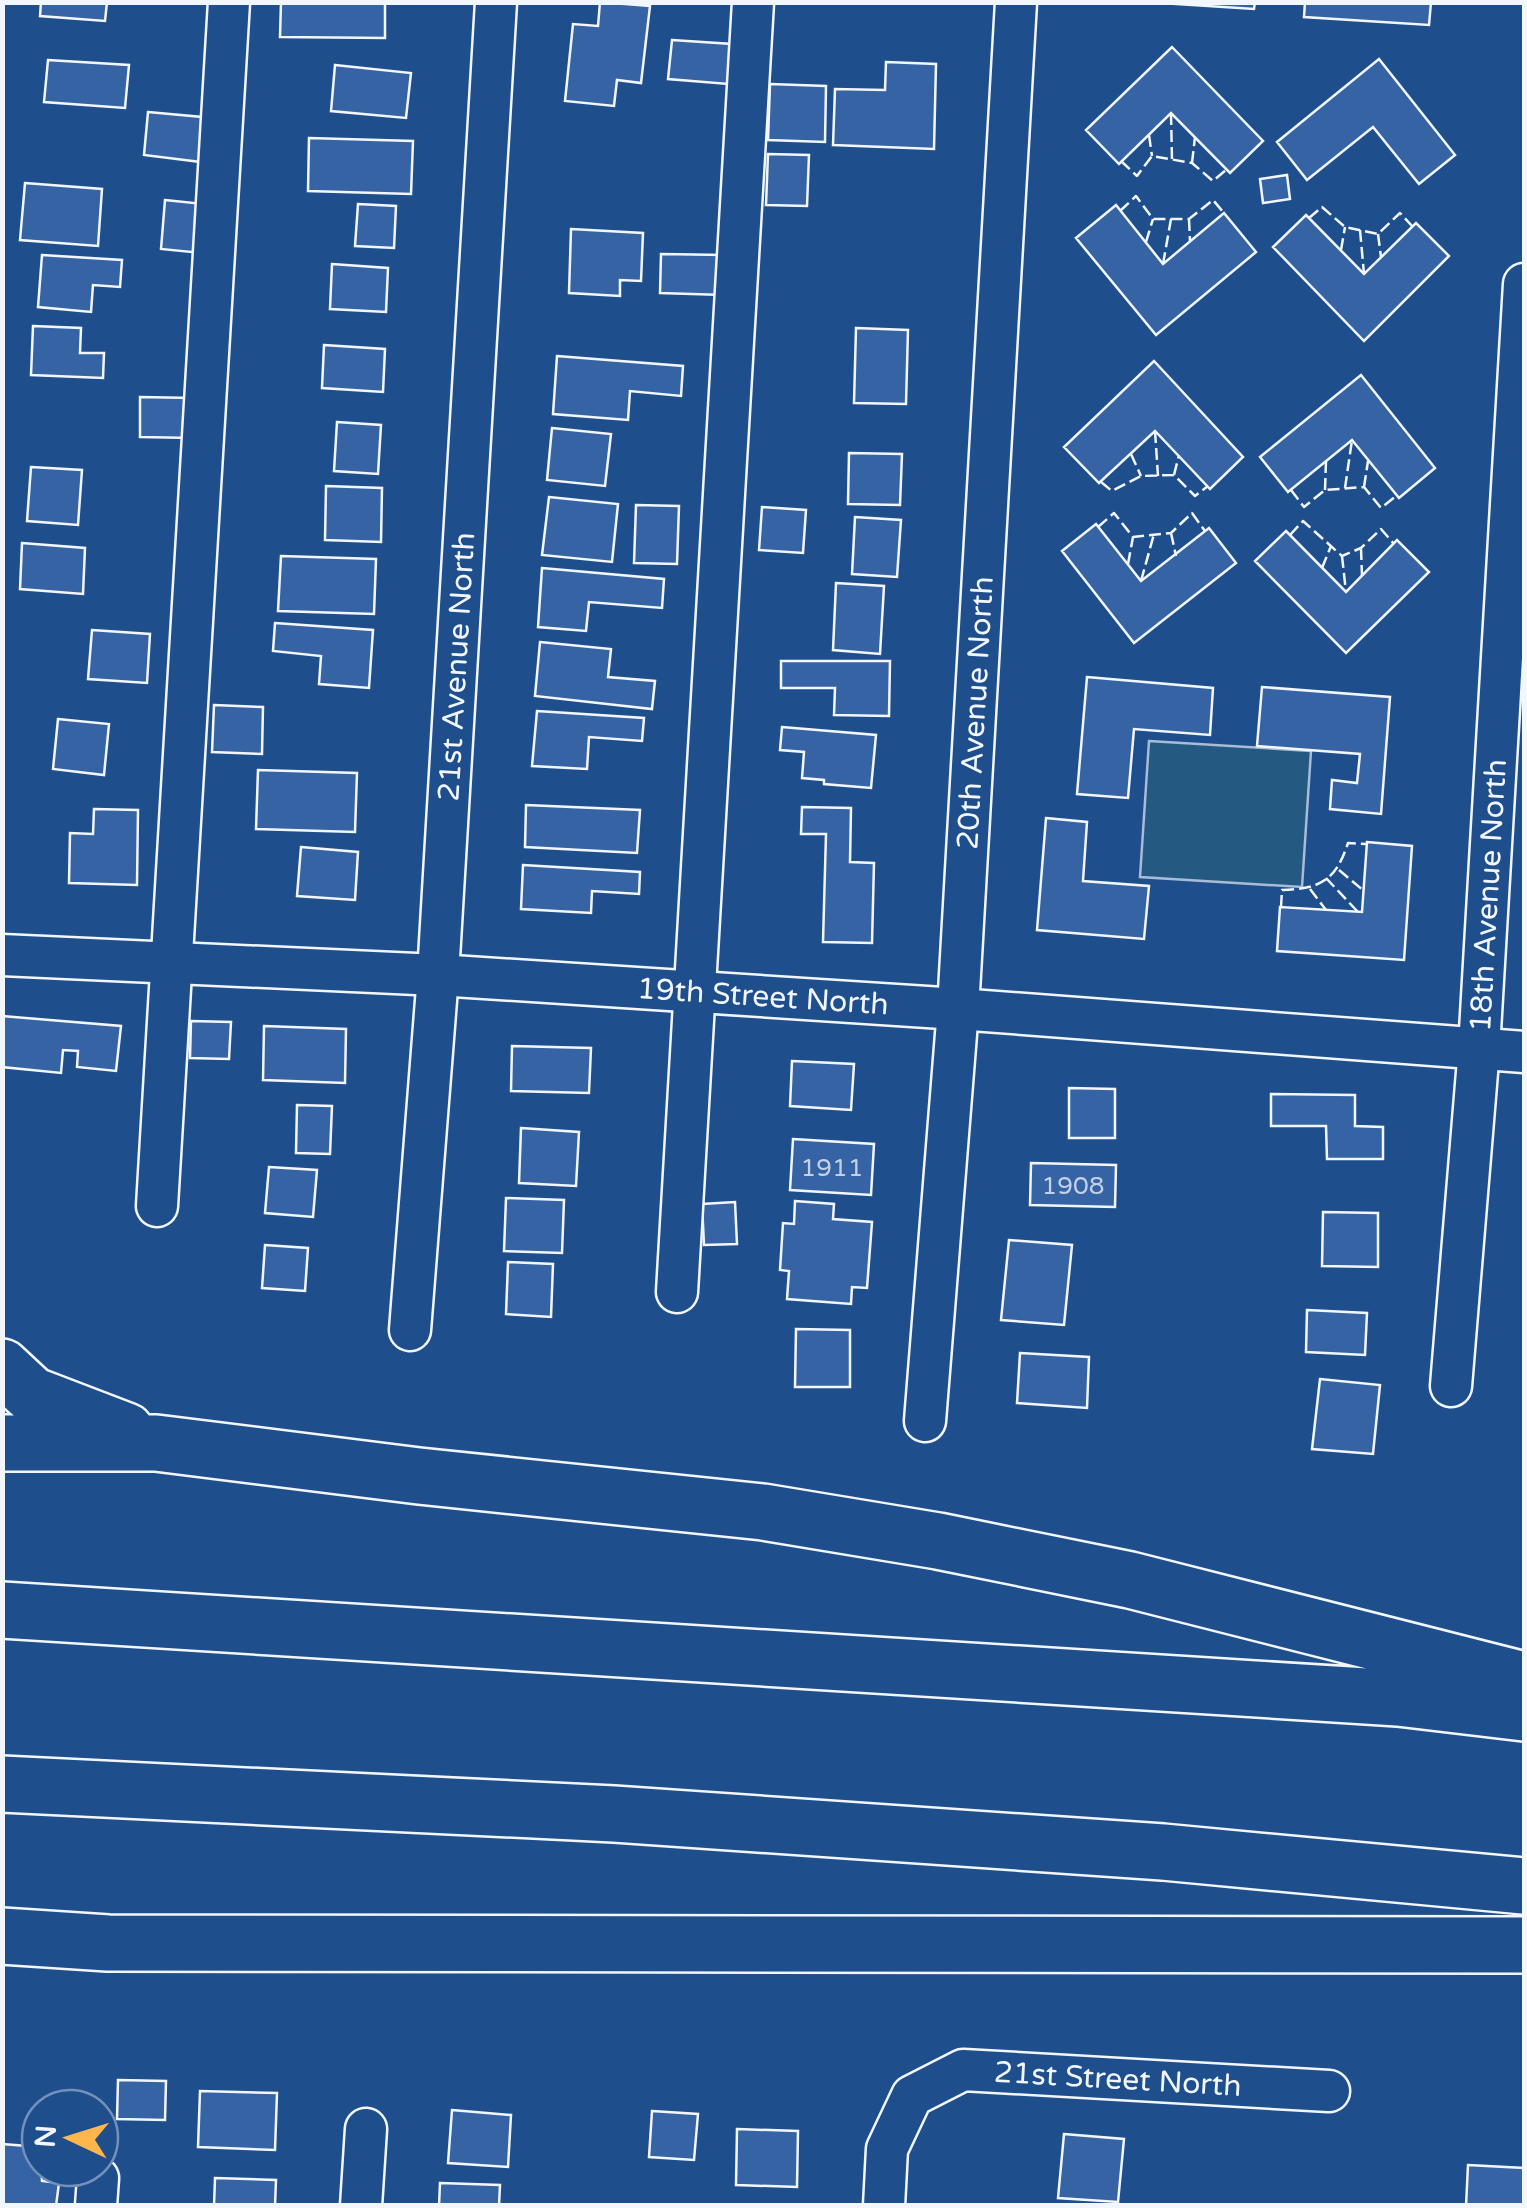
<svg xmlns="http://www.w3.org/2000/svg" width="1527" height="2208" font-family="'Varela Round',sans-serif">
<rect width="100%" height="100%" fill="#1f4e8c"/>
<path fill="#245a82" stroke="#a8bbd7" stroke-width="2.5" d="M1149,741L1311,751L1302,887L1140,877Z"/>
<path fill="#3563a3" stroke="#f2f6ff" stroke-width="2.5" d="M41,2H107L105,21L40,16Z
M281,2H385V38L280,37Z
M600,2L650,6L641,83L617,80L614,106L565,101L573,24L598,26Z
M1145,2H1255L1254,9Z
M1305,2H1431L1429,25L1304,17Z
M672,40L732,44L728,84L668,79Z
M1172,47L1263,141L1230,173L1171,113L1119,164L1086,130Z
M1379,59L1455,155L1419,184L1373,127L1307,180L1277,142Z
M48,60L129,65L125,108L44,102Z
M886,62L936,64L934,149L833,145L835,89L885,90Z
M335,65L411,73L406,118L331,111Z
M770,84L826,86L825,142L768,140Z
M148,112L213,118L209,163L144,155Z
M309,138L413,141L411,194L308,191Z
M768,154L809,155L807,206L766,205Z
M1287,175L1290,199L1263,203L1260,179Z
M25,183L102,189L98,246L20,240Z
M165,200L204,204L201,253L161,249Z
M358,204L396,206L394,248L355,246Z
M1116,205L1163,264L1224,213L1256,252L1156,335L1076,238Z
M1306,215L1364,274L1416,223L1449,256L1364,341L1273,247Z
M571,229L643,233L641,281L620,280V296L569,293Z
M661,254L724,255L723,295L660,293Z
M42,255L122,260L120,287L93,285L91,312L38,307Z
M332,264L388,268L386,312L330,309Z
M33,326L81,328L80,353H104L103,378L31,375Z
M856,328L908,330L906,404L854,403Z
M324,345L385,349L383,392L322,388Z
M557,356L683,366L681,396L630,391L628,420L553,414Z
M1154,361L1243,457L1210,489L1155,431L1099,483L1064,447Z
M1361,375L1435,468L1399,498L1352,440L1288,492L1260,457Z
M140,397L193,398V438L140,437Z
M337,422L381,425L378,474L334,471Z
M552,428L611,434L605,486L547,480Z
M849,453L902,454L900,505L848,504Z
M31,467L82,470L78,525L27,521Z
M326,486L382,488L381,542L325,540Z
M549,497L618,504L612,562L542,555Z
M636,505L679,506L677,564L634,563Z
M762,507L806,510L803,553L759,550Z
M855,517L901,520L897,577L852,574Z
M1096,524L1141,581L1209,528L1236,563L1134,643L1062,551Z
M1286,531L1346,592L1397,540L1429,572L1346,653L1255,561Z
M22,543L85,548L83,594L20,589Z
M281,556L376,559L374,614L278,611Z
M542,568L664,579L662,608L589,602L586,631L538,627Z
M836,583L884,586L880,654L833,650Z
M275,623L373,630L369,688L319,684L321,656L273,651Z
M92,630L150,634L147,683L88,679Z
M540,642L611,649L608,677L655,681L652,709L535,696Z
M781,661H890L889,716L834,715L835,688H781Z
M1087,677L1213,688L1210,735L1134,729L1128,798L1077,794Z
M1262,687L1390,697L1381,814L1330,809L1332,780L1357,783L1360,754L1257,746Z
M214,705L263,707L262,754L212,752Z
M537,711L644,718L642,741L589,737L587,769L532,766Z
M58,719L109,724L104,775L53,769Z
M782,727L876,735L871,788L824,784V780L802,778L804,752L780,750Z
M258,770L357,773L355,832L256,829Z
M526,805L640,810L637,853L525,847Z
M802,807L851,808L850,862L874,863L872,943L823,942L826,834H801Z
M94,809L138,810L137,885L69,883L70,833L93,834Z
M1046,818L1087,822L1083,881L1149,886L1144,939L1037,930Z
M1367,842L1412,846L1404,960L1277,951L1280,907L1362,912Z
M301,847L358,852L355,900L297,896Z
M523,865L640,872L639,894L592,891L591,913L521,909Z
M2,1016L121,1026L116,1071L77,1067L78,1051L63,1050L61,1073L2,1067Z
M191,1021L231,1022L229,1059L190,1058Z
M264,1026L346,1029L345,1083L263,1080Z
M512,1046L591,1048L589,1093L511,1091Z
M792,1061L854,1064L851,1110L790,1106Z
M1069,1088L1115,1089V1138H1069Z
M1271,1094L1355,1095V1126L1383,1127V1159H1327L1326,1126H1271Z
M297,1105L332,1106L330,1154L296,1153Z
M521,1128L579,1132L576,1186L519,1183Z
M793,1139L874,1144L871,1195L790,1190Z
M1031,1163L1116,1165L1115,1207L1030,1205Z
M269,1167L317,1170L313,1217L265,1213Z
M506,1198L564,1200L562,1253L504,1251Z
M795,1201L834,1204L833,1219L872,1222L867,1288L852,1287L851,1304L787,1299L789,1271L780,1270L783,1223L794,1224Z
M735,1202L737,1244L704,1245L702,1204Z
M1323,1212L1378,1213V1267L1322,1266Z
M1009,1240L1072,1245L1064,1325L1001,1320Z
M265,1245L308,1248L305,1291L262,1288Z
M508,1262L553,1264L551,1317L506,1314Z
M1307,1310L1367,1313L1365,1355L1306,1352Z
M796,1329L850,1330V1387H795Z
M1020,1353L1089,1357L1087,1408L1017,1403Z
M1320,1379L1380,1385L1373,1454L1312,1449Z
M118,2080L166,2081L165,2120L117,2119Z
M200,2091L277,2093L275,2150L198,2147Z
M452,2110L511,2115L508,2167L448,2163Z
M652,2111L698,2114L694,2160L649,2157Z
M737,2129L798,2131L797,2187L736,2185Z
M1064,2134L1124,2139L1118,2202L1058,2198Z
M2,2144L40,2147L42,2181L59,2183L56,2206H2Z
M1468,2165L1524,2168V2206H1466Z
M215,2178L276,2180L275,2206H214Z
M440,2183L500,2185L499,2206H439Z"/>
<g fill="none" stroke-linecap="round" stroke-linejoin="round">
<defs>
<g id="minor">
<path id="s1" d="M2,955L438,975L958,1009L1524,1052"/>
<path d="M157,1206L229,2"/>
<path d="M677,1292L753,2"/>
<path id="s2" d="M410,1330L438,975L496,2"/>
<path id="s3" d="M1451,1386L1479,1048L1524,284"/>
<path id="s4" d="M925,1421L958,1009L1016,2"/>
<path d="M96,2206L98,2178"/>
<path d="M361,2206L366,2129"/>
<path id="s5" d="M884,2206L887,2149L912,2096L963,2070L1329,2091"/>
</g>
<path id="highway" d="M2,1367L32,1395L126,1431
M2,1443H156L419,1476L763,1512L938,1541L1130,1580L1524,1680
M2,1610L1398,1698L1524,1713
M2,1784L614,1814L1163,1852L1524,1886
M2,1936L108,1943L1524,1945"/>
</defs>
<use href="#minor" stroke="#f2f6ff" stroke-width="45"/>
<use href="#highway" stroke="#f2f6ff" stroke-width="60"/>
<use href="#minor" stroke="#1f4e8c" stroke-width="40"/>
<use href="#highway" stroke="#1f4e8c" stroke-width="55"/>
<path stroke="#f2f6ff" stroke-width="2.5" stroke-dasharray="12 5" stroke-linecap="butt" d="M1171,113L1172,160
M1149,135L1152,156
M1121,161L1137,176L1152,156L1192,163L1213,181L1226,170
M1192,163L1195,137
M1120,211L1136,196L1153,219H1189L1213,200L1224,213
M1309,218L1322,207L1345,227L1378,234L1400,213L1412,226
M1189,219L1190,241
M1360,230L1364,274
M1378,234L1381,257
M1146,242L1153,219
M1341,250L1345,227
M1163,264L1171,219
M1155,431L1158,476
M1131,454L1141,476
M1174,475L1179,455
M1101,482L1112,491L1141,476L1174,475L1195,496L1208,486
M1364,487L1368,461
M1345,488L1352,440
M1291,490L1304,507L1325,490L1364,487L1381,508L1396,496
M1325,490L1326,461
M1098,527L1114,513L1133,537L1171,533L1192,513L1205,531
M1171,533L1176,556
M1290,535L1303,521L1342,556L1361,548L1381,529L1394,544
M1361,548L1362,576
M1342,556L1346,592
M1128,564L1133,537
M1322,568L1331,546
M1141,581L1154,534
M1339,870L1364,891
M1326,878L1358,912
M1310,889L1326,910
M1281,907L1282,890C1321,889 1336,880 1348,843L1367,844"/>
</g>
<g text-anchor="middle" stroke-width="8" stroke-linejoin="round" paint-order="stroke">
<g font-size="25" fill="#c3d1e8">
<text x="832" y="1176">1911</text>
<text x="1073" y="1194">1908</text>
</g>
<g font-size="30" fill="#f2f6ff" stroke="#1f4e8c">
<text dy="10" stroke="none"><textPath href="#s2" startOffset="665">21st Avenue North</textPath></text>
<text dy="10" stroke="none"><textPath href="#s4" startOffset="710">20th Avenue North</textPath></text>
<text dy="10" stroke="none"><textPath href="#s3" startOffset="492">18th Avenue North</textPath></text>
<text dy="10" stroke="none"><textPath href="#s1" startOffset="762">19th Street North</textPath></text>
<text dy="10" stroke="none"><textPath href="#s5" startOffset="328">21st Street North</textPath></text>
</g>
</g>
<rect width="1527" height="2208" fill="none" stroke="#f2f6ff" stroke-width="10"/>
<g transform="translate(70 2138) rotate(274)"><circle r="48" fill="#1f4e8c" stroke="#7391ba" stroke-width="2.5"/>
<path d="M0-8L18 38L0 25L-18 38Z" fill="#ffb74d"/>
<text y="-15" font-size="28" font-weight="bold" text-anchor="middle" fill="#f2f6ff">N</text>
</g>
</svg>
